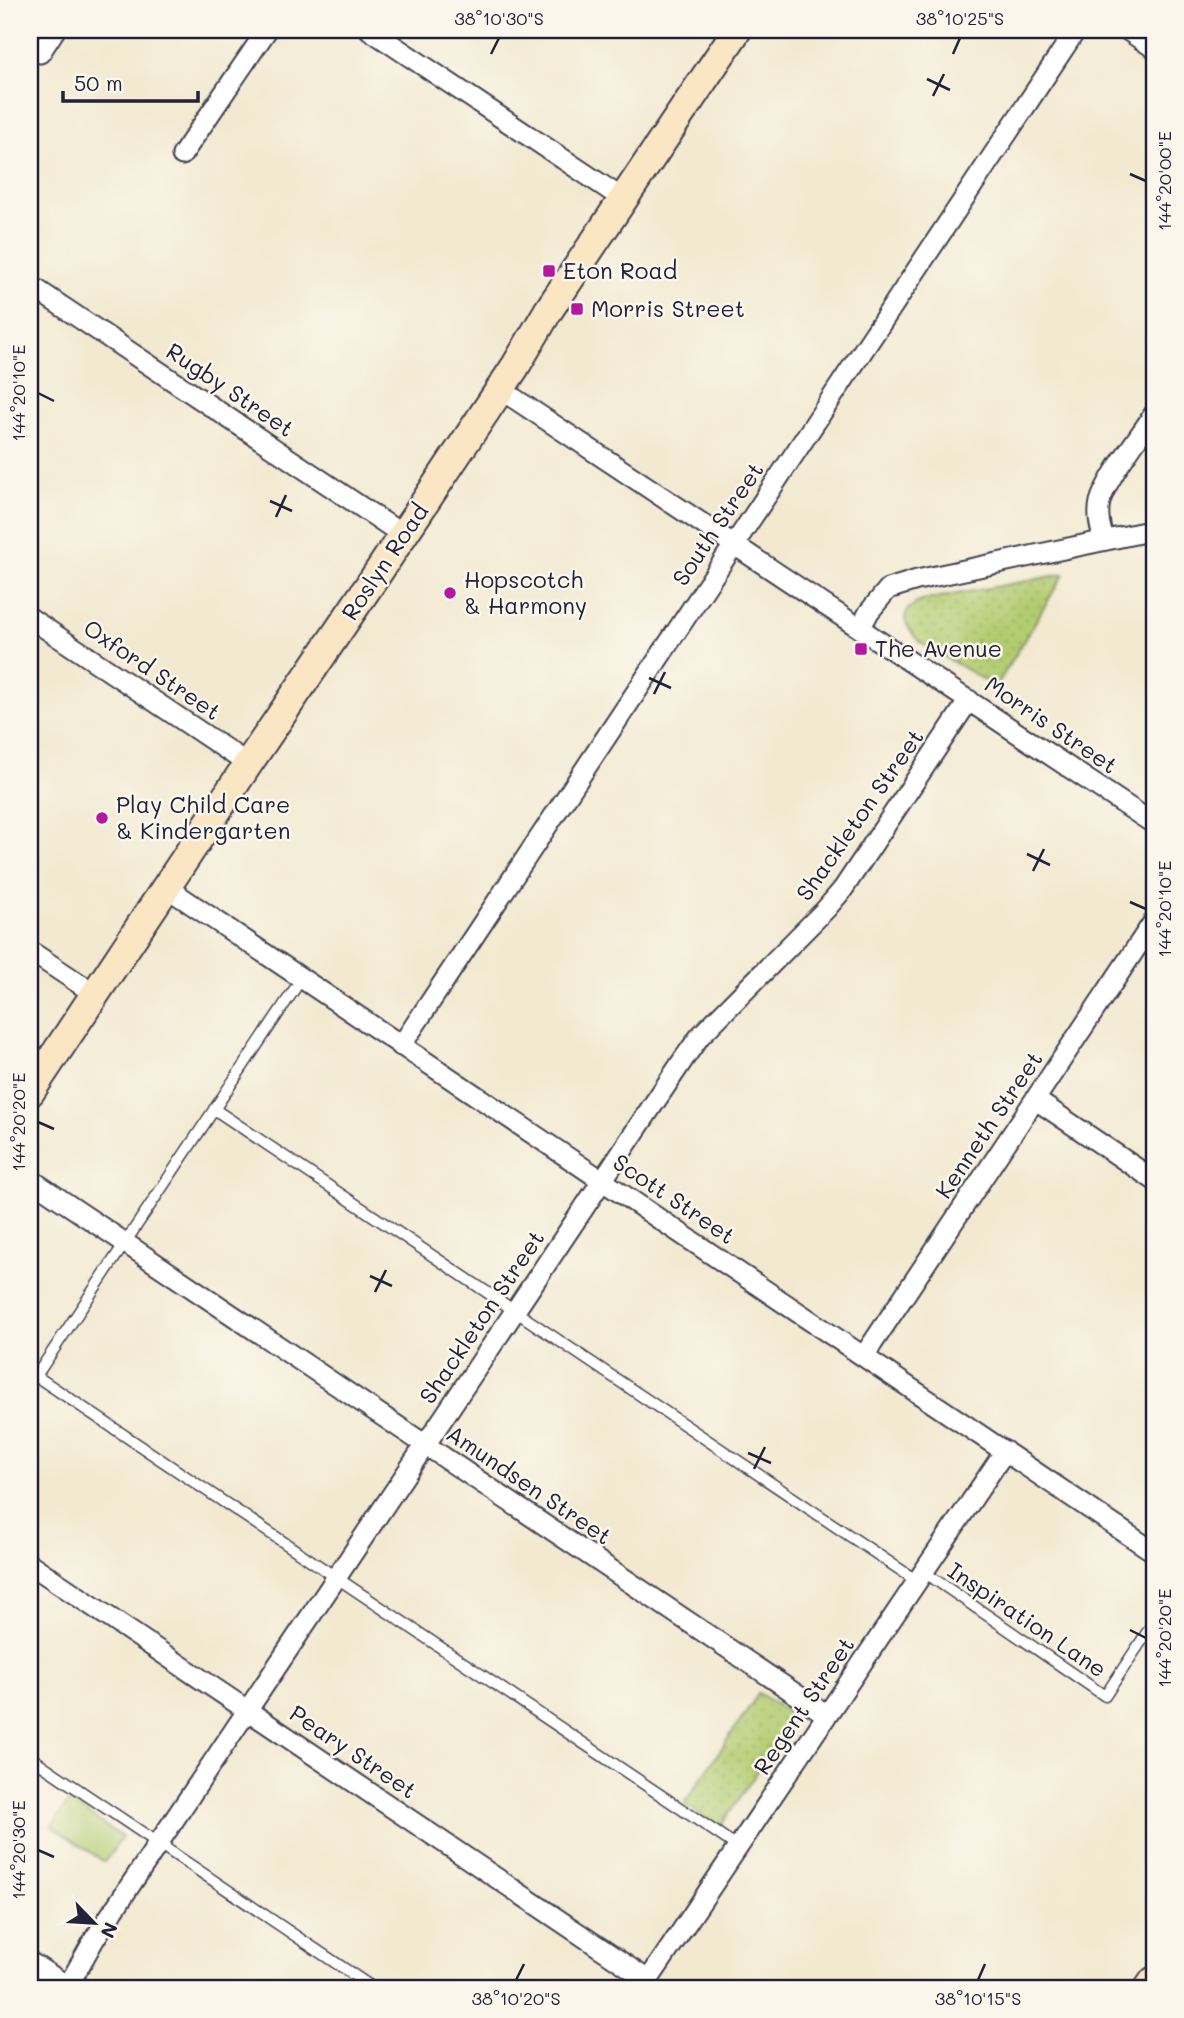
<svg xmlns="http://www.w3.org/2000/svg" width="1184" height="2018" font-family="Mali,sans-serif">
<defs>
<pattern id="park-dots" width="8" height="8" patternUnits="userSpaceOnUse" patternTransform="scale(1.75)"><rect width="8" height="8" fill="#b2cc71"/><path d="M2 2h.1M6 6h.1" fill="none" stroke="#99af63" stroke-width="1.8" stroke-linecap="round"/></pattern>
</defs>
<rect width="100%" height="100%" fill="#fbf7ec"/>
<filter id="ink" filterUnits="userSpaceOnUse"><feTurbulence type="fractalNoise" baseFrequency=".0143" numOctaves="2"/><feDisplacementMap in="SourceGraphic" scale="14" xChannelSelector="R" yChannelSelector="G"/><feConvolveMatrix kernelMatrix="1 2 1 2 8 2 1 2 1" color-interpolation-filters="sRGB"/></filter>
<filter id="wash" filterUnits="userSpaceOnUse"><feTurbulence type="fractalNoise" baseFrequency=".00686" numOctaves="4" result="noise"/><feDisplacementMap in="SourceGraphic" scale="28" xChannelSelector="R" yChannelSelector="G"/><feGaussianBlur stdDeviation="1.57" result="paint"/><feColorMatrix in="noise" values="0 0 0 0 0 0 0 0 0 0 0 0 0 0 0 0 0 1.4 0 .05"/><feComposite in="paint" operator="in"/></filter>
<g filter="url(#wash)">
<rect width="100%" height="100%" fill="#f2e9d0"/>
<path fill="#b2cc71" stroke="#6a7756" stroke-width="2" d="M69,1801L122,1837L105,1862L52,1826Z"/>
<path fill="url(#park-dots)" stroke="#6a7756" stroke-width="2" d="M1064,574L996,687L921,643C903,625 896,610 925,600Z
M759,1693L794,1717L720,1827L684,1804Z"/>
</g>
<g filter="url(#ink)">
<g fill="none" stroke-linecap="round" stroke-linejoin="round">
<defs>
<path id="lane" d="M214,1109L917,1581
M36,1376L738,1847
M30,1385L302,978
M924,1572L1105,1696L1154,1622
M30,1757L373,1988"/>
<path id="street" d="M370,30L623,199
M1127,30L1154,48
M40,53L55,30
M182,155L267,30
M30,285L403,535
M500,389L1154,824
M1104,540C1100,527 1097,515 1100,502C1106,479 1140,436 1154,414
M30,618L248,764
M861,627L869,612L888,589L917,580L1154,530
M166,887L1154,1552
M30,951L95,994
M401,1046L1076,30
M1036,1100L1154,1180
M30,1179L827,1715
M864,1356L1154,921
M30,1564L648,1980
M30,1962L71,1988
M68,1986L95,1938L685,1057L700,1036L826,909L843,889L969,700
M643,1988L1005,1451"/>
<path id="secondary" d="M30,1092L248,764L377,574L515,367L548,311L737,30
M1149,1988L1154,1981"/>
</defs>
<use href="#lane" stroke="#414051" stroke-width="13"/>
<use href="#street" stroke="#414051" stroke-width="23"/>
<use href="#secondary" stroke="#414051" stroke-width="32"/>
<use href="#lane" stroke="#fff" stroke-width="10"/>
<use href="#street" stroke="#fff" stroke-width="19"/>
<use href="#secondary" stroke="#fbe6c4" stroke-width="28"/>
</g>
</g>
<path fill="none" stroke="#22223b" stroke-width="2.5" d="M491,54L499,38M953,54L960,38M927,79L950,90M933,96L944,74M1130,174L1146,181M38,393L54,401M270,501L292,511M276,517L286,495M649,678L671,688M654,694L665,672M1027,854L1050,865M1033,871L1044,849M1130,902L1146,909M38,1122L54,1129M370,1276L392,1286M375,1292L386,1270M748,1453L771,1463M754,1469L765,1447M1130,1630L1146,1638M38,1850L54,1857M516,1980L524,1964M978,1980L985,1964"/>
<g fill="#b5179e" stroke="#fbf7ec" stroke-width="2.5">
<rect x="542" y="264" width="14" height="14" rx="3.5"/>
<rect x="570" y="302" width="14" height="14" rx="3.5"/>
<circle cx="450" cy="593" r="7"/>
<rect x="854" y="642" width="14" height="14" rx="3.5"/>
<circle cx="102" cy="818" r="7"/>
</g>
<g text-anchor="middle" stroke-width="5" stroke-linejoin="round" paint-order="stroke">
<g font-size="23" fill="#22223b" stroke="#fbf7ec" text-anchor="start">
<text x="563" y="279">Eton Road</text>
<text x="591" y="317">Morris Street</text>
<text x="464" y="588">Hopscotch<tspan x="464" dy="26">&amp; Harmony</tspan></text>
<text x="875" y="657">The Avenue</text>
<text x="116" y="813">Play Child Care<tspan x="116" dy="26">&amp; Kindergarten</tspan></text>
</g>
<g font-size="23" fill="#22223b" stroke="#fbf7ec">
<text transform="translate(230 390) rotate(34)" y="8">Rugby Street</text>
<text transform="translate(718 524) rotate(-56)" y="8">South Street</text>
<text transform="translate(385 562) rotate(-56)" y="8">Roslyn Road</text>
<text transform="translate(152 670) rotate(34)" y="8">Oxford Street</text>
<text transform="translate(1051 725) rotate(34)" y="8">Morris Street</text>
<text transform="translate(860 815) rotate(-55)" y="8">Shackleton Street</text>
<text transform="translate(989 1125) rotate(-56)" y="8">Kenneth Street</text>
<text transform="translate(674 1199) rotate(34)" y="8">Scott Street</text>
<text transform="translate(482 1317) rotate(-56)" y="8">Shackleton Street</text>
<text transform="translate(529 1485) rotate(34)" y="8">Amundsen Street</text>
<text transform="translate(1027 1620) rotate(34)" y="8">Inspiration Lane</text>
<text transform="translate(804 1706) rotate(-56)" y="8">Regent Street</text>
<text transform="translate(353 1752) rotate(34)" y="8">Peary Street</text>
</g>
</g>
<rect width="1184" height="2018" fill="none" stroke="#fbf7ec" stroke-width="77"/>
<g transform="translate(94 1923) rotate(115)" stroke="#fbf7ec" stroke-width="5" paint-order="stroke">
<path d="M0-5L12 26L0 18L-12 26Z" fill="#22223b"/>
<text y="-10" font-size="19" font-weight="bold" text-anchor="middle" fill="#22223b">N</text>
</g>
<path d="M63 91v10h135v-10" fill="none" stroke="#22223b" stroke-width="3.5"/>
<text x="74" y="91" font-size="21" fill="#22223b" stroke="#fbf7ec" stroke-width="5" paint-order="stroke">50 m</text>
<rect x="38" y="38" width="1108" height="1942" fill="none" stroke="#22223b" stroke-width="2.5"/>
<g font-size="18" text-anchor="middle" fill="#22223b">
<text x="499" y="25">38°10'30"S</text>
<text x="960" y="25">38°10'25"S</text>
<text transform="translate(1165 181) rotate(-90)" y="6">144°20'00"E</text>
<text transform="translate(19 393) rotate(-90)" y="6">144°20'10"E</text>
<text transform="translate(1165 909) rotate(-90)" y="6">144°20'10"E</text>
<text transform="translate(19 1122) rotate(-90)" y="6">144°20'20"E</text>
<text transform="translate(1165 1638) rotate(-90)" y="6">144°20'20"E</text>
<text transform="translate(19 1850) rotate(-90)" y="6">144°20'30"E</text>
<text x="516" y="2005">38°10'20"S</text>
<text x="978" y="2005">38°10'15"S</text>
</g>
</svg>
